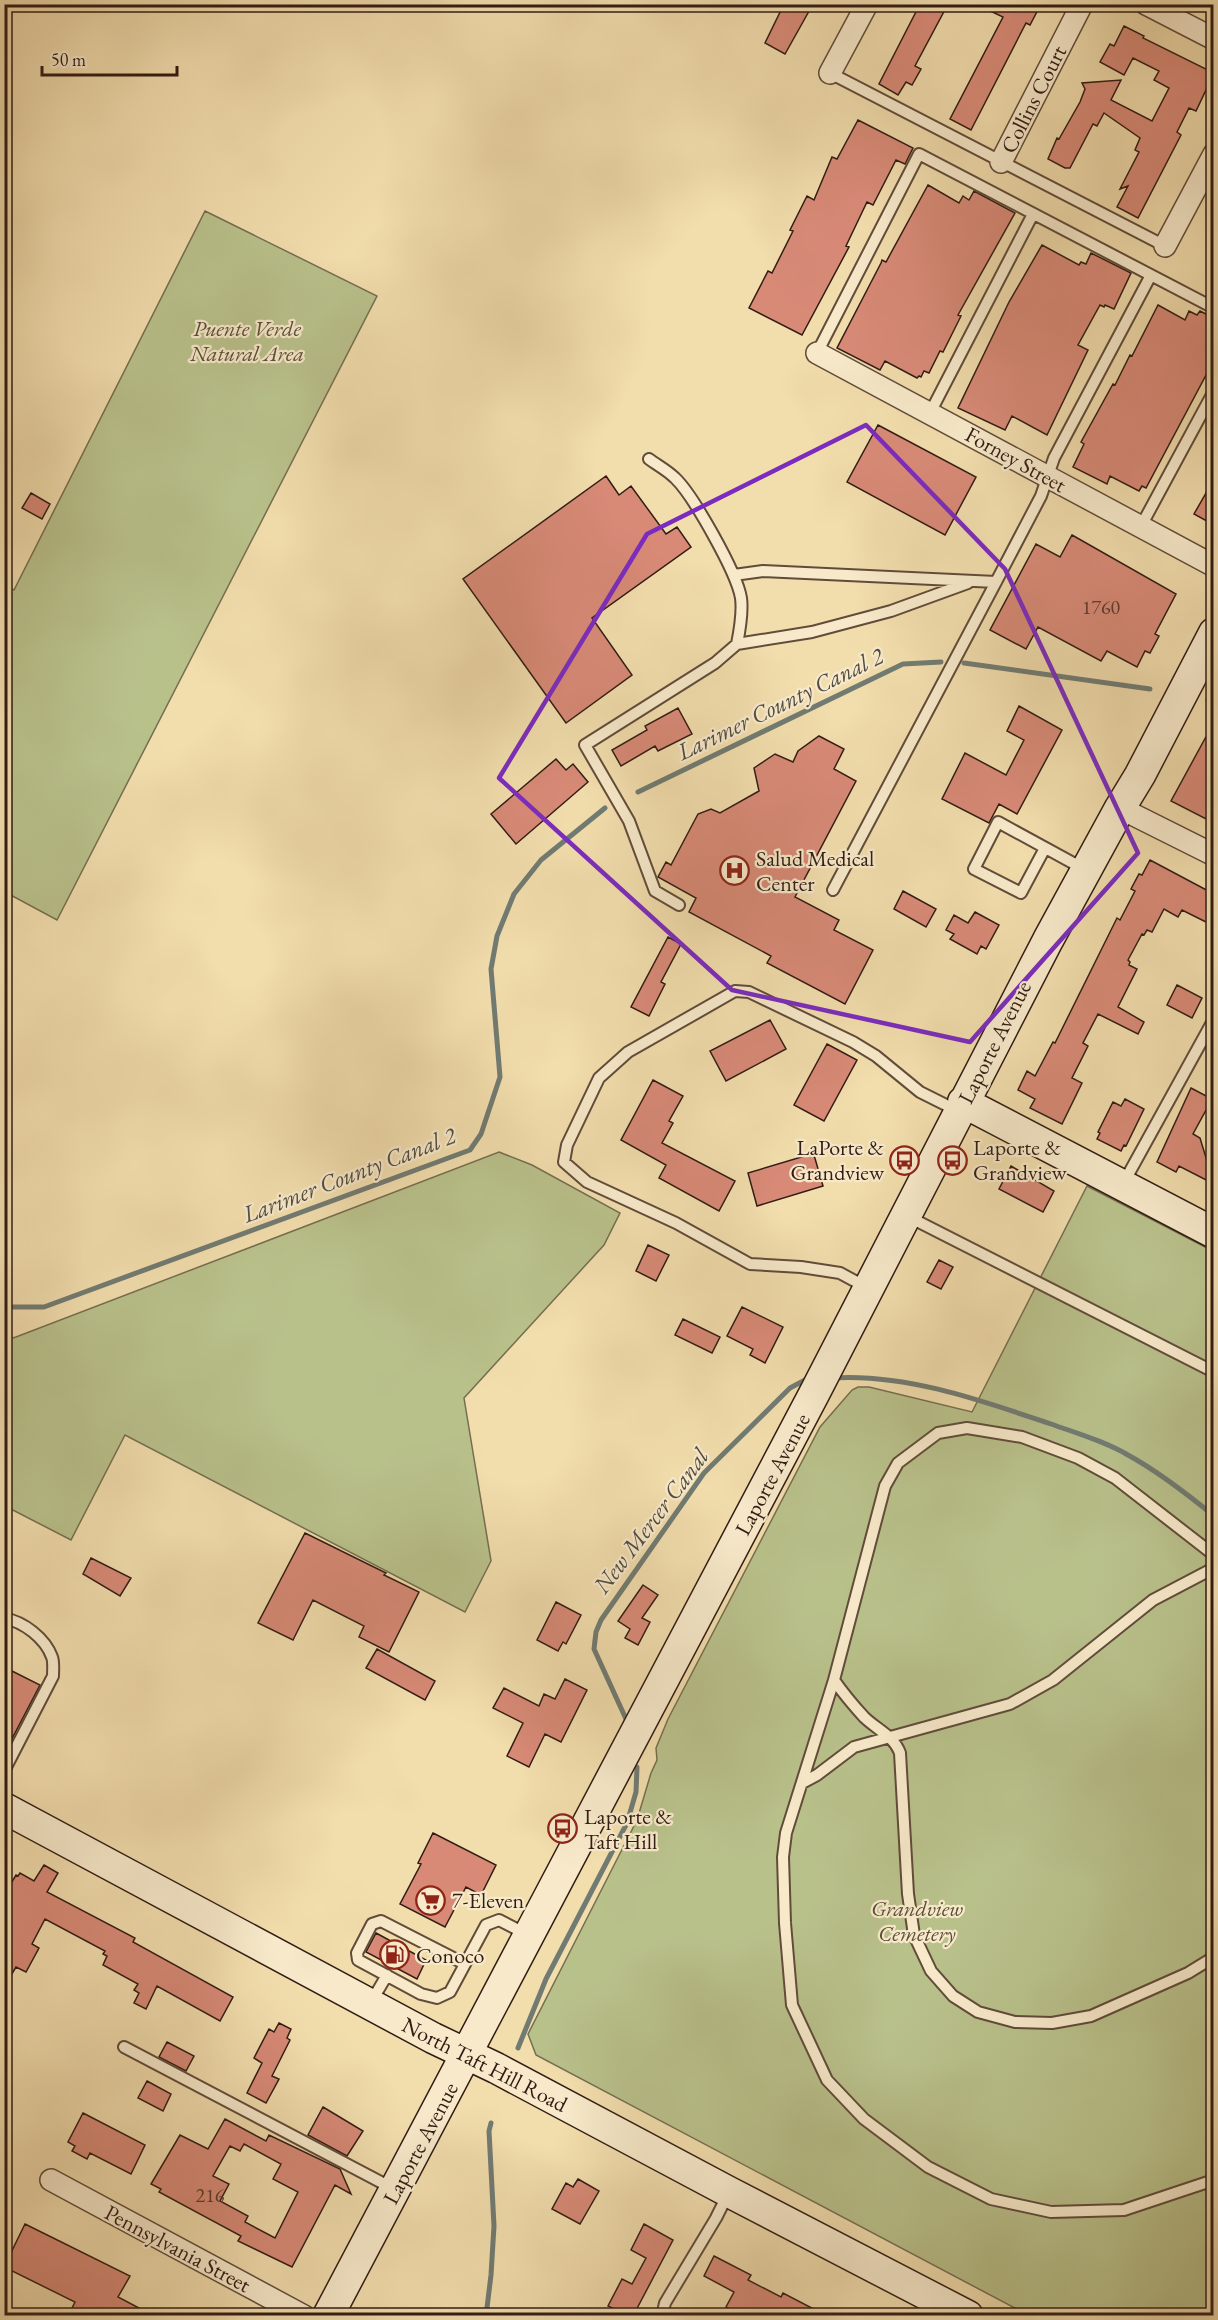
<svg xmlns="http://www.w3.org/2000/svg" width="1218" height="2320" font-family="'EB Garamond',serif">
<rect width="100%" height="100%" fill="#f2ddad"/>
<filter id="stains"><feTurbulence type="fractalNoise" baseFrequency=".00333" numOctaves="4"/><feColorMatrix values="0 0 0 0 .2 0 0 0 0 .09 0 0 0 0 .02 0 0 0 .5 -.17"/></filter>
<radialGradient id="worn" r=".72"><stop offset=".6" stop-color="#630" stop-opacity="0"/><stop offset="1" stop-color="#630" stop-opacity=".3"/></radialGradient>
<path fill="#b9c18b" stroke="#756e50" stroke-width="1.5" d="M205,211L377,296L57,920L5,892V586L14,590Z
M499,1152L532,1165L620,1213L604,1245L464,1398L491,1561L465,1612L125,1435L71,1540L5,1506V1340L16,1337Z
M1087,1186L1213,1251V2315H1028L536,2055L528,2034L637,1820L651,1773L657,1760L656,1748L668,1719L820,1427L852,1390L858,1387H869L972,1412Z"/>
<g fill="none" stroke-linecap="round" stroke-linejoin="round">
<path stroke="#717b72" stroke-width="5" d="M964,663L1150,689
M1208,700H1214
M638,792L903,664L941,662
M4,1307H44L470,1150L481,1134L500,1077L491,969L497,936L514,894L541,860L605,808
M832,1378C905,1373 983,1401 1051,1424C1076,1433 1104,1441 1128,1455C1159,1472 1186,1493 1214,1516
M626,1719L594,1649L596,1632L601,1620L704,1473L790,1388L805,1380H811
M518,2048L546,1979L627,1823L636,1792L637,1767
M486,2316L491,2275L494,2226L489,2131L491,2123"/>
</g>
<path fill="#d88a77" stroke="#311c14" stroke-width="1.5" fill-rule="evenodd" d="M784,4H813L785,54L765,43Z
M920,4H948L915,66L921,69L912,85L906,82L898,95L879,84Z
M976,4H1041L1030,25L1026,23L971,130L950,119L1003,17Z
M1124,26L1144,36L1143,38L1214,73L1196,111L1189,108L1177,132L1181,135L1138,218L1117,207L1128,186L1120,189L1139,152L1135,150L1140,138L1104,113L1097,126L1093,124L1070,168H1065L1048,159L1057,138L1059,139L1080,102L1085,89L1082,83L1121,80L1111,100L1152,121L1169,88L1154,80L1159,71L1133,58L1124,75L1100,62L1110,44L1114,46Z
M858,120L913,148L905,164L896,160L873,205L867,202L846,246L849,247L802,335L749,308L768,271L772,273L793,231L790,230L807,196L814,200L832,157L837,159Z
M928,185L959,203L963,196L969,200L974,191L1015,213L958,315L961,316L943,352L940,351L929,373L924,371L921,377L919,376L917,378L885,361L880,370L837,348L881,263L882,260L886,262Z
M1042,245L1079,265L1081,262L1086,264L1091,253L1131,273L1114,309L1105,305L1104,307L1100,305L1078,345L1088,350L1047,435L1012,416L1005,430L958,408L1009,302Z
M1158,305L1185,320L1189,311L1197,315L1200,311L1214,318V360L1146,488L1142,486L1139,491L1110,476L1107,484L1073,467L1084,444L1081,442L1113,384L1115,385L1130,355L1132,356Z
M878,425L976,477L945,535L847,482Z
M606,476L619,495L631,486L666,534L677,527L691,547L592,618L632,675L566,723L463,579Z
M1214,479V525L1194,514Z
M31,493L50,504L42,519L22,508Z
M1072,535L1176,594L1155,634L1159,636L1150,653L1145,651L1137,667L1107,651L1101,661L1038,627L1026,649L990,630L1036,544L1060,557Z
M1019,706L1062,730L1017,814L999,804L989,823L942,799L965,753L1006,775L1024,740L1007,731Z
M678,708L692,734L658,751L655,746L621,766L612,750L647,730L645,726Z
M1214,722V823L1171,801Z
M819,736L844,749L834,769L856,781L795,897L839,920L834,930L873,950L845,1004L767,963L771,956L689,912L696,898L658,877L666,862L671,865L698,814L711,809L720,813L759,791L754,768L775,754L793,762L798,751Z
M556,759L566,770L573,764L588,782L516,844L491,814Z
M1150,860L1214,894V926L1182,910L1178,917L1164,909L1152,932L1147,930L1144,935L1142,934L1128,960L1130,962L1129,965L1137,969L1118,1007L1144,1022L1138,1034L1098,1014L1083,1043L1088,1046L1072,1078L1082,1083L1062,1124L1030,1108L1035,1099L1018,1090L1027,1071L1035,1076L1053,1042L1055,1043L1117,918L1120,920L1135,891L1131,889L1139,874L1142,875Z
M903,891L936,909L926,927L894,909Z
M975,912L999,925L986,949L981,946L977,954L950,939L954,934L946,930L954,915L968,923Z
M668,937L681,944L661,982L665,984L649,1016L631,1007Z
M1177,985L1202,998L1192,1018L1167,1005Z
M770,1020L786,1049L726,1081L710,1051Z
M827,1044L857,1060L824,1121L794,1105Z
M653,1080L683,1096L669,1121L673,1123L662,1143L735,1181L719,1211L659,1178L666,1165L621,1140Z
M1191,1088L1212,1099L1193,1134L1200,1138L1214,1184L1179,1166L1176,1172L1157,1162Z
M1125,1099L1144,1109L1126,1146L1124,1145L1121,1151L1097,1139L1100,1133L1098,1132L1113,1102L1121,1106Z
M808,1155H814L823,1186L757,1206L748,1173Z
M1011,1166L1054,1191L1043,1212L999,1189Z
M648,1245L669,1255L656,1281L636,1271Z
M939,1260L953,1267L941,1289L927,1282Z
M742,1307L783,1327L765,1363L750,1355L753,1349L727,1336Z
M683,1319L720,1337L712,1353L675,1335Z
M305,1533L386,1573L384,1575L419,1592L389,1652L359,1637L364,1626L313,1600L293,1640L258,1623Z
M91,1558L131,1578L120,1596L83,1574Z
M643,1585L658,1595L642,1618L650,1622L638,1645L625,1638L630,1629L618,1621Z
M556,1602L581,1615L566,1644L563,1642L558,1651L537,1640Z
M377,1649L435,1681L425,1700L366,1668Z
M4,1667L40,1685L4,1754V1706L11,1694L4,1691Z
M565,1679L587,1690L561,1742L545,1734L529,1767L507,1756L523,1723L493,1708L504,1688L539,1706L544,1694L555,1699Z
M433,1833L496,1865L481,1895L466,1887L445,1927L400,1904L421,1864L418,1863Z
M44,1865L58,1873L47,1892L135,1938L133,1942L233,1997L220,2021L157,1986L146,2009L134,2003L139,1993L134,1990L138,1984L103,1965L107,1956L103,1954L105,1951L45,1919L32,1944L39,1948L26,1972L16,1967L4,1987V1942L11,1931L4,1928V1895L16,1875L18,1876L20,1873L34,1881Z
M376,1933L426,1960L417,1979L366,1952Z
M279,2023L291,2029L287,2038L290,2040L272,2076L279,2079L266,2103L247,2093L262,2063L254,2058L269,2029L274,2032Z
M167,2042L194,2056L186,2071L159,2057Z
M147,2081L171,2094L163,2111L138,2098Z
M323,2107L363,2131L347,2156L308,2135Z
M83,2113L145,2145L131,2174L90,2153L87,2159L72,2151L75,2146L68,2142Z
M225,2119L266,2141L269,2135L340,2169L351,2194L335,2185L292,2267L238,2241L241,2236L159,2192L161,2189L151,2184L180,2135L208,2149ZM244,2144L281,2164L273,2179L298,2192L275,2238L245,2222L248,2216L220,2201L229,2184L213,2176L230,2146L240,2151Z
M578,2179L599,2191L580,2224L552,2209L566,2183L573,2187Z
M25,2224L130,2276L118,2297L154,2316H68L75,2302L4,2267Z
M644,2224L673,2240L633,2316H628L608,2306L622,2279L632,2284L646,2258L631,2250Z
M714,2256L751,2275L748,2280L781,2297L783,2293L827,2316H743L726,2307L734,2292L704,2276Z"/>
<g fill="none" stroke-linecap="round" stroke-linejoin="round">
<defs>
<path id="lane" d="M830,73L1165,246
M817,353L919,154L1214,308
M930,413L1033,214
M649,459C657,465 667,470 675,478C693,495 737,573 741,598C743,613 740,629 737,644L715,663L585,745L629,821L655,891L679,905
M1140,528L1214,391
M734,575L763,571L996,582
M737,644L812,632L891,611L968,583
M1045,848L1021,893L974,869L998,822L1084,869
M833,890L996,582L1041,496L1054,458L1151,275
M1123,1184L1214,1019
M909,1217L1214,1372
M866,1287L840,1273L801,1267L750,1264L676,1223L587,1182L564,1162L567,1145L599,1078L628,1052L735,991L749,992L853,1042L876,1056L920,1092L958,1111
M1214,1555L1115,1478L1078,1458L1022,1437L967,1428L938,1433L898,1463L885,1486L834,1680L786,1833L783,1857L785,1923L792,2005L827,2080L864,2119L928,2167L991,2199L1051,2212L1124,2210L1214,2180
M4,1618C24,1622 45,1638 52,1657C54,1662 53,1670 53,1676L4,1771
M834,1680C843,1693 853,1705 864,1717C876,1729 894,1736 900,1753L908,1894L914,1935L931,1971L953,1996L978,2012L1015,2022L1052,2023L1091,2016L1188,1973L1214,1957
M802,1783L817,1775L854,1747L1010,1704L1053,1680L1153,1600L1214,1568
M465,1964L381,1921L372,1924L357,1953L358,1960L421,1994L437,1998L450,1992L486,1925L499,1920L526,1934
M370,2004L387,1975
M124,2047L392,2188
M662,2316L665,2303L716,2218L729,2192"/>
<path id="street" d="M1146,4L1214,39
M830,73L867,4
M1001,162L1082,4
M1165,246L1214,154
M817,353L1214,566
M1120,808L1214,855
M51,2180L304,2316"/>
<path id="secondary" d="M963,1102L1214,1233
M4,1808L433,2038L496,2068L729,2192L968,2316
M328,2316L814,1394L1048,940L1120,808L1140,775L1214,633"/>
</defs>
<use href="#lane" stroke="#614c3a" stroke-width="14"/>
<use href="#street" stroke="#614c3a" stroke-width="24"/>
<use href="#secondary" stroke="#311c14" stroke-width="33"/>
<use href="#lane" stroke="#f7e9ca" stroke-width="10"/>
<use href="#street" stroke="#f7e9ca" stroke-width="21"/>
<use href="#secondary" stroke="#f7e9ca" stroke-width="30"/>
</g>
<path fill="none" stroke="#7b2cbf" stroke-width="4.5" stroke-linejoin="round" d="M866,425L1005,569L1138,853L970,1042L732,990L499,778L647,534Z"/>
<defs>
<symbol id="hospital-ring" viewBox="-11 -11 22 22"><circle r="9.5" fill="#f7e9ca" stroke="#8f2418" stroke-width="1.5"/><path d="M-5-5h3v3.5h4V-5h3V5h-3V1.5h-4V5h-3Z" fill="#8f2418"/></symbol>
<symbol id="bus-ring" viewBox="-11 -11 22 22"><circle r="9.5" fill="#f7e9ca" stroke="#8f2418" stroke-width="1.5"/><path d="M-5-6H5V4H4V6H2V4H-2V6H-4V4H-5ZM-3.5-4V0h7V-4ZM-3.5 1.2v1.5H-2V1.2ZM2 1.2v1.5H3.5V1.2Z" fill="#8f2418"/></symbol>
<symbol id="supermarket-ring" viewBox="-11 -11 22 22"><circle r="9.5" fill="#f7e9ca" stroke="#8f2418" stroke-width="1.5"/><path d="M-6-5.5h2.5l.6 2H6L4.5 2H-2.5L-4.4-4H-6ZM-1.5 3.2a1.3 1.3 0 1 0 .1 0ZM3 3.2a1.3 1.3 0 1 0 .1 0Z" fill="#8f2418"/></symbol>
<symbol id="fuel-ring" viewBox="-11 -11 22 22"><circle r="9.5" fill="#f7e9ca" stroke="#8f2418" stroke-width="1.5"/><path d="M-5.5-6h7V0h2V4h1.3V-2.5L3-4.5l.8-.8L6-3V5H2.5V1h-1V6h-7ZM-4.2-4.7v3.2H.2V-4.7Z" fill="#8f2418"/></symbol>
</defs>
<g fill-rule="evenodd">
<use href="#hospital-ring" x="718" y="854" width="33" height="33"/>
<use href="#bus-ring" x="888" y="1144" width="33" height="33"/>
<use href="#bus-ring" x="936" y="1144" width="33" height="33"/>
<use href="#bus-ring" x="546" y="1812" width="33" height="33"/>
<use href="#supermarket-ring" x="414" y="1884" width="33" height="33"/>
<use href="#fuel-ring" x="378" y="1938" width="33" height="33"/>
</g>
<g text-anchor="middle" stroke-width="4.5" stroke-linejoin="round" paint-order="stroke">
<g font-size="20" fill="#5b382d">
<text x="1101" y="614">1760</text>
<text x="210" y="2202">216</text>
</g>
<g font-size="22" fill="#311c14" stroke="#f7e9ca">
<text transform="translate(1033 99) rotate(-63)" y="8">Collins Court</text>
<text transform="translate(1016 459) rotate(29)" y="8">Forney Street</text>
<text transform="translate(994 1042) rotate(-63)" y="8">Laporte Avenue</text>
<text transform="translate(772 1474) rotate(-62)" y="8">Laporte Avenue</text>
<text transform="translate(485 2064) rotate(27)" y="8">North Taft Hill Road</text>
<text transform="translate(420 2143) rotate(-62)" y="8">Laporte Avenue</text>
<text transform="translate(178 2248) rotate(28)" y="8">Pennsylvania Street</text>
</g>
<g font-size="22" font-style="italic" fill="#5a4e38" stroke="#f7e9ca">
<text x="247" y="336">Puente Verde<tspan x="247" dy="25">Natural Area</tspan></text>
<text x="917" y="1916">Grandview<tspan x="917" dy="25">Cemetery</tspan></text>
</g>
<g font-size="22" fill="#311c14" stroke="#f7e9ca" text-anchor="start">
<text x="756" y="866">Salud Medical<tspan x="756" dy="25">Center</tspan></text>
<text x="884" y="1155" text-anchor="end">LaPorte &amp;<tspan x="884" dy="25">Grandview</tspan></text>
<text x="973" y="1155">Laporte &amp;<tspan x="973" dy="25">Grandview</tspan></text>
<text x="584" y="1824">Laporte &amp;<tspan x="584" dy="25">Taft Hill</tspan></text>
<text x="452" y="1908">7-Eleven</text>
<text x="416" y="1963">Conoco</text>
</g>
<g font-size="24" font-style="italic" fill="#514c43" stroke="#f7e9ca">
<text transform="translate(780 704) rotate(-26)" y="8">Larimer County Canal 2</text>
<text transform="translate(349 1175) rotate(-21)" y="8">Larimer County Canal 2</text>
<text transform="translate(651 1521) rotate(-53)" y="8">New Mercer Canal</text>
</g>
</g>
<rect width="1218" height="2320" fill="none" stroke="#f2ddad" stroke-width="24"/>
<rect x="6" y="6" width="1206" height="2308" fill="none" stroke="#311c14" stroke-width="3"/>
<rect x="12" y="12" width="1194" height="2296" fill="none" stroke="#311c14" stroke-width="1.5"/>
<path d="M42 66v9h135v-9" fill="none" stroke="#311c14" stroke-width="3"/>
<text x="51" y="66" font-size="18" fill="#311c14" stroke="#f7e9ca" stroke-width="4.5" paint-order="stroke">50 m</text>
<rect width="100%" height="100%" filter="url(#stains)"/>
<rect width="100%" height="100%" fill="url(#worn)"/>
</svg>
